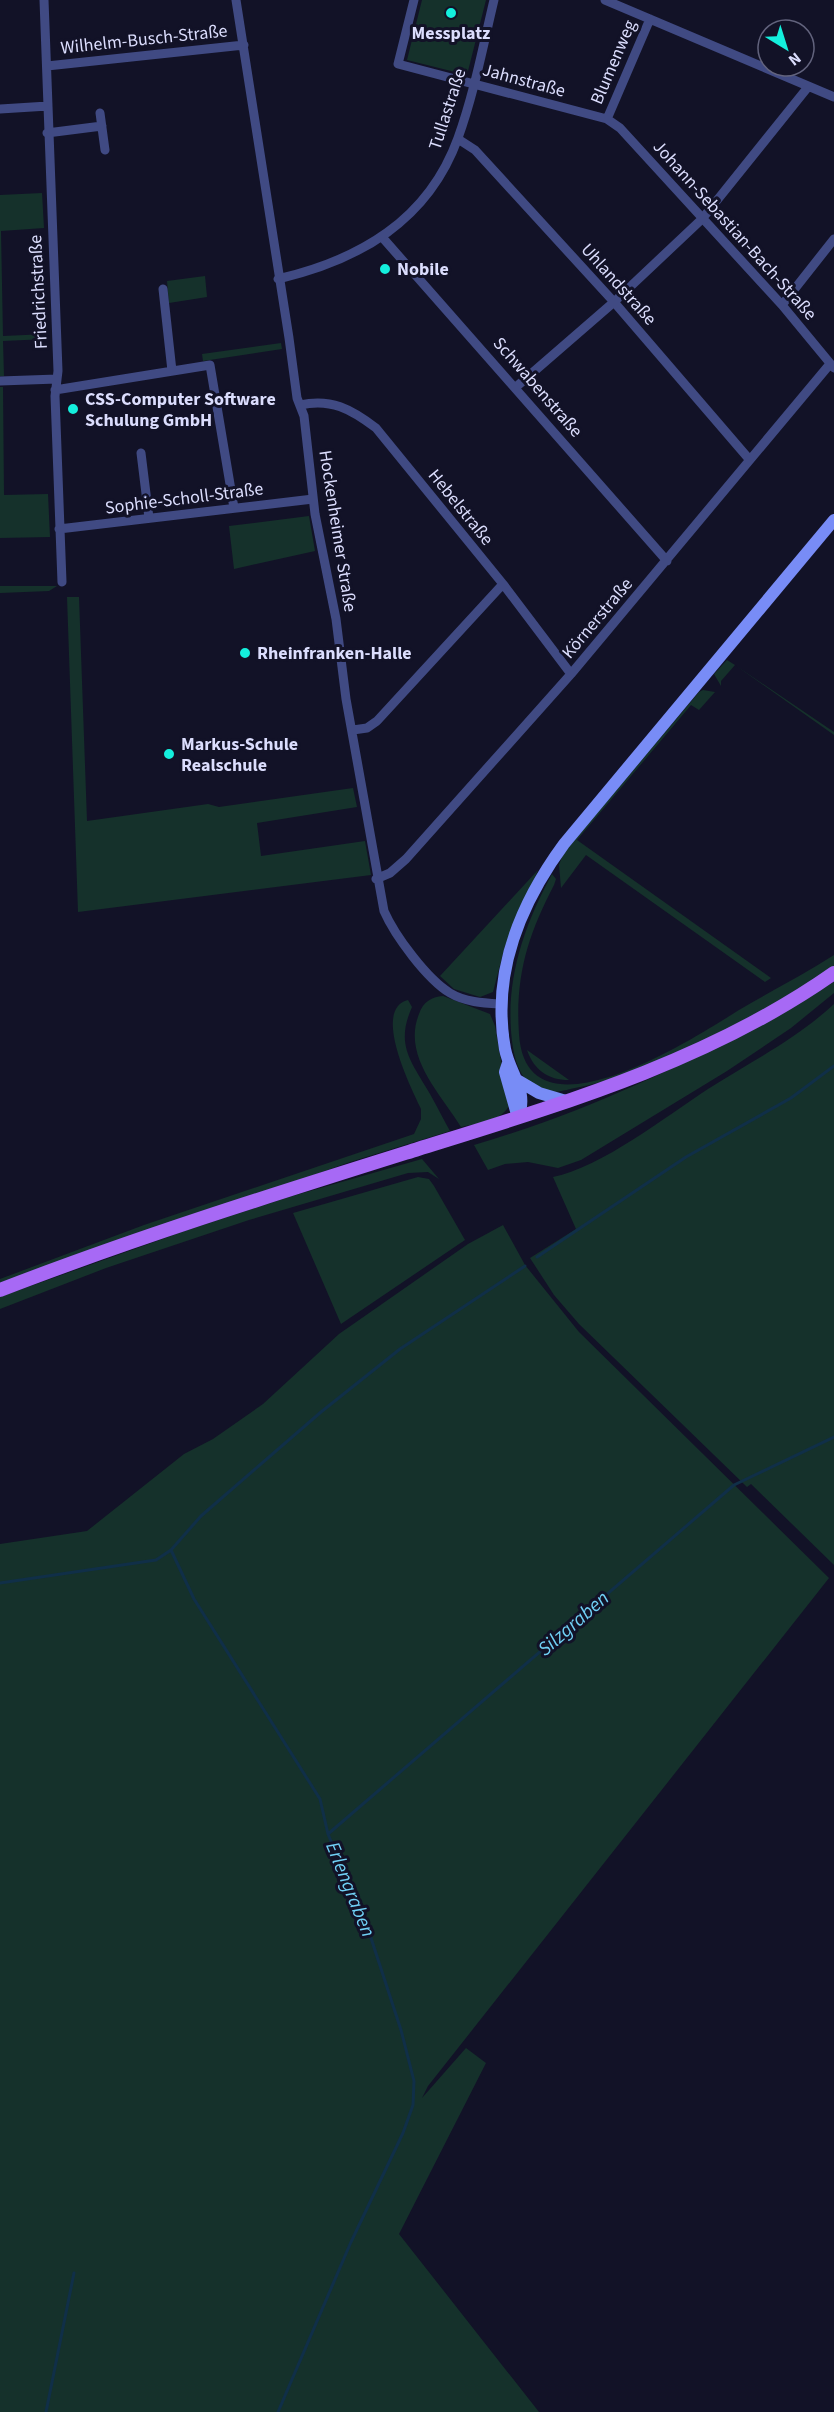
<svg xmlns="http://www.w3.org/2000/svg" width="834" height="2412" font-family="'Source Sans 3',sans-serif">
<rect width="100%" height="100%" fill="#121227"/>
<path fill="#15312b" d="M422,0H486L467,75L407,60Z
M42,193L44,228L1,231L3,336L47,334V339L3,341L4,376H0V195Z
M205,276L207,297L169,303L167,281Z
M281,343L282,349L203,361L202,354Z
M0,387H3L4,495L48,494L50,537L0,538Z
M309,516L315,551L234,569L229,526Z
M0,586H57L49,591L0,593Z
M67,597H79L87,821L208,804L219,807L353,788L357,807L257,823L261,856L365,841L371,875L78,912Z
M727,660L735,665L834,732V735L735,665L721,681V686L714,674Z
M703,690L715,692L699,710L691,705L577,840L771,978L765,982L586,855L561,888L559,865L563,854L699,692Z
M538,870L505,946L493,992L480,997L454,989L440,976Z
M552,874L556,879L554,885C528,935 515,976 519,1034C526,1147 693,1039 739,1010C771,991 803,975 834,955V968C757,1016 664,1071 575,1088C566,1090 552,1094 543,1091C517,1082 513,1054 511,1031C507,974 525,924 552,874Z
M834,982V993L791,1028L727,1071L581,1160L558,1168L528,1162L505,1164L488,1170L474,1145C601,1108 721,1048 834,982Z
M443,996L490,1014L495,1026L509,1106C500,1122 478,1123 461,1127C440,1093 402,1056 419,1014C423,1002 431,997 443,996Z
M408,1000L412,1007C395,1045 411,1061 430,1094C437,1106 443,1119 450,1131L350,1162L0,1287V1279L144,1225L414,1134L421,1119V1109C412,1090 371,1009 408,1000Z
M834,1004V1565L751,1484L747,1487L579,1324L554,1295L530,1258L576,1229L553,1177C602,1167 665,1117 708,1089C752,1061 795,1040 834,1004Z
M527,1050L569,1080C548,1080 534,1070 527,1050Z
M422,1159L439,1179L428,1172L408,1173L249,1220L106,1268L0,1309V1297L185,1231L289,1197Z
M418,1177L429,1179L434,1186L465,1240L341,1324L293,1213Z
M503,1225L525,1265L579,1332L829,1578L428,2086L422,2098L466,2048L486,2063L399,2234L539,2412H0V1544L87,1531L184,1454L213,1439L263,1404L339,1334L468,1244Z"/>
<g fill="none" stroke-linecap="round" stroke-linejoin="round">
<path stroke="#102f48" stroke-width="3" d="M537,1257L686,1157L791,1098L834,1066
M171,1550L201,1516L321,1412L400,1349L525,1266
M0,1583L156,1560L171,1550L194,1599L320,1799L328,1834L370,1935L401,2030L414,2081L413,2105L403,2133L351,2242L278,2412
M328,1834L734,1485L834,1437
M46,2412L74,2273"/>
<path stroke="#404a83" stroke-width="9" d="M44,0L58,371L55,396L62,582
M236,0L289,338L297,398L304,416L315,514L336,619L346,699L384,911C395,936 427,979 450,993C465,1002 483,1003 500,1004
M414,0L398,64L607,119L620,128L782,305L834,368
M605,0L834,97
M47,66L244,45
M0,109L48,106
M100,113L105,150
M607,119L650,19
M47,133L102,126
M458,139L475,150L614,302L749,459
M382,237L667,561
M278,279C359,260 428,221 458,138C474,94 483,46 494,0
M163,289L172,371
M782,305L834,239
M0,381L57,379
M516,387L614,302L702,219L808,87
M55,390L210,365L234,508
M300,405C331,398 351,409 376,428L503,584L571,674
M141,453L149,518
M59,529L313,499
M353,730L367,728L377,721L503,584
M376,879L390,873L406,859L571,674L830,364"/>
<path stroke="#788cf6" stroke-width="12" d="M508,1063L505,1072L518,1118
M517,1080L539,1093L566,1101
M518,1118C529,1090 510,1075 505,1049C491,973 520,904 564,844L834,520"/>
<path stroke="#a769f5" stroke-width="14" d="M0,1290C137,1237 278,1193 418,1149C562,1104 709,1061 834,973"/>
</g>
<g fill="#14efdd" stroke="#121227" stroke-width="2">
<circle cx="451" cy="13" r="6"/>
<circle cx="385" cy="269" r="6"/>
<circle cx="73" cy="409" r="6"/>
<circle cx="245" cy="653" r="6"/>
<circle cx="169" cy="754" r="6"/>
</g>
<g text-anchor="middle" stroke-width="6" stroke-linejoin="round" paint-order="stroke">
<g font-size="18" font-weight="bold" fill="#dbddfd" stroke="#121227" text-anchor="start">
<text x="451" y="39" text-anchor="middle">Messplatz</text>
<text x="397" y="275">Nobile</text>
<text x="85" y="405">CSS-Computer Software<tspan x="85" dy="21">Schulung GmbH</tspan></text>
<text x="257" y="659">Rheinfranken-Halle</text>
<text x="181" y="750">Markus-Schule<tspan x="181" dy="21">Realschule</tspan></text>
</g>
<g font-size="18" fill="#dbddfd" stroke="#121227">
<text transform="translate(144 39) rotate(-6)" y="6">Wilhelm-Busch-Straße</text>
<text transform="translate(613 62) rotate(-67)" y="6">Blumenweg</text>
<text transform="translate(524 80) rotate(15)" y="6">Jahnstraße</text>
<text transform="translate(447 109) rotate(-72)" y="6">Tullastraße</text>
<text transform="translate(735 230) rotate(48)" y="6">Johann-Sebastian-Bach-Straße</text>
<text transform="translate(619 284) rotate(48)" y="6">Uhlandstraße</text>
<text transform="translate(38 292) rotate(-93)" y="6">Friedrichstraße</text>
<text transform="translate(538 387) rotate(49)" y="6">Schwabenstraße</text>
<text transform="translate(184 498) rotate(-7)" y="6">Sophie-Scholl-Straße</text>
<text transform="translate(461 507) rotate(51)" y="6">Hebelstraße</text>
<text transform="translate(338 531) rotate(81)" y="6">Hockenheimer Straße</text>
<text transform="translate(597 618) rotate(-50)" y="6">Körnerstraße</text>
</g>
<g font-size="20" font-style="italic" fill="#70d0f5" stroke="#121227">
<text transform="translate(573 1623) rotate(-41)" y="7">Silzgraben</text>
<text transform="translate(351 1889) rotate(68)" y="7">Erlengraben</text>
</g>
</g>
<g transform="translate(786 48) rotate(142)"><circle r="28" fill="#121227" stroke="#62637d" stroke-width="1.5"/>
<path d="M0-4.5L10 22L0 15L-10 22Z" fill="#14efdd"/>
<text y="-9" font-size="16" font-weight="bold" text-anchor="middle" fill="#dbddfd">N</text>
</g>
</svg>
